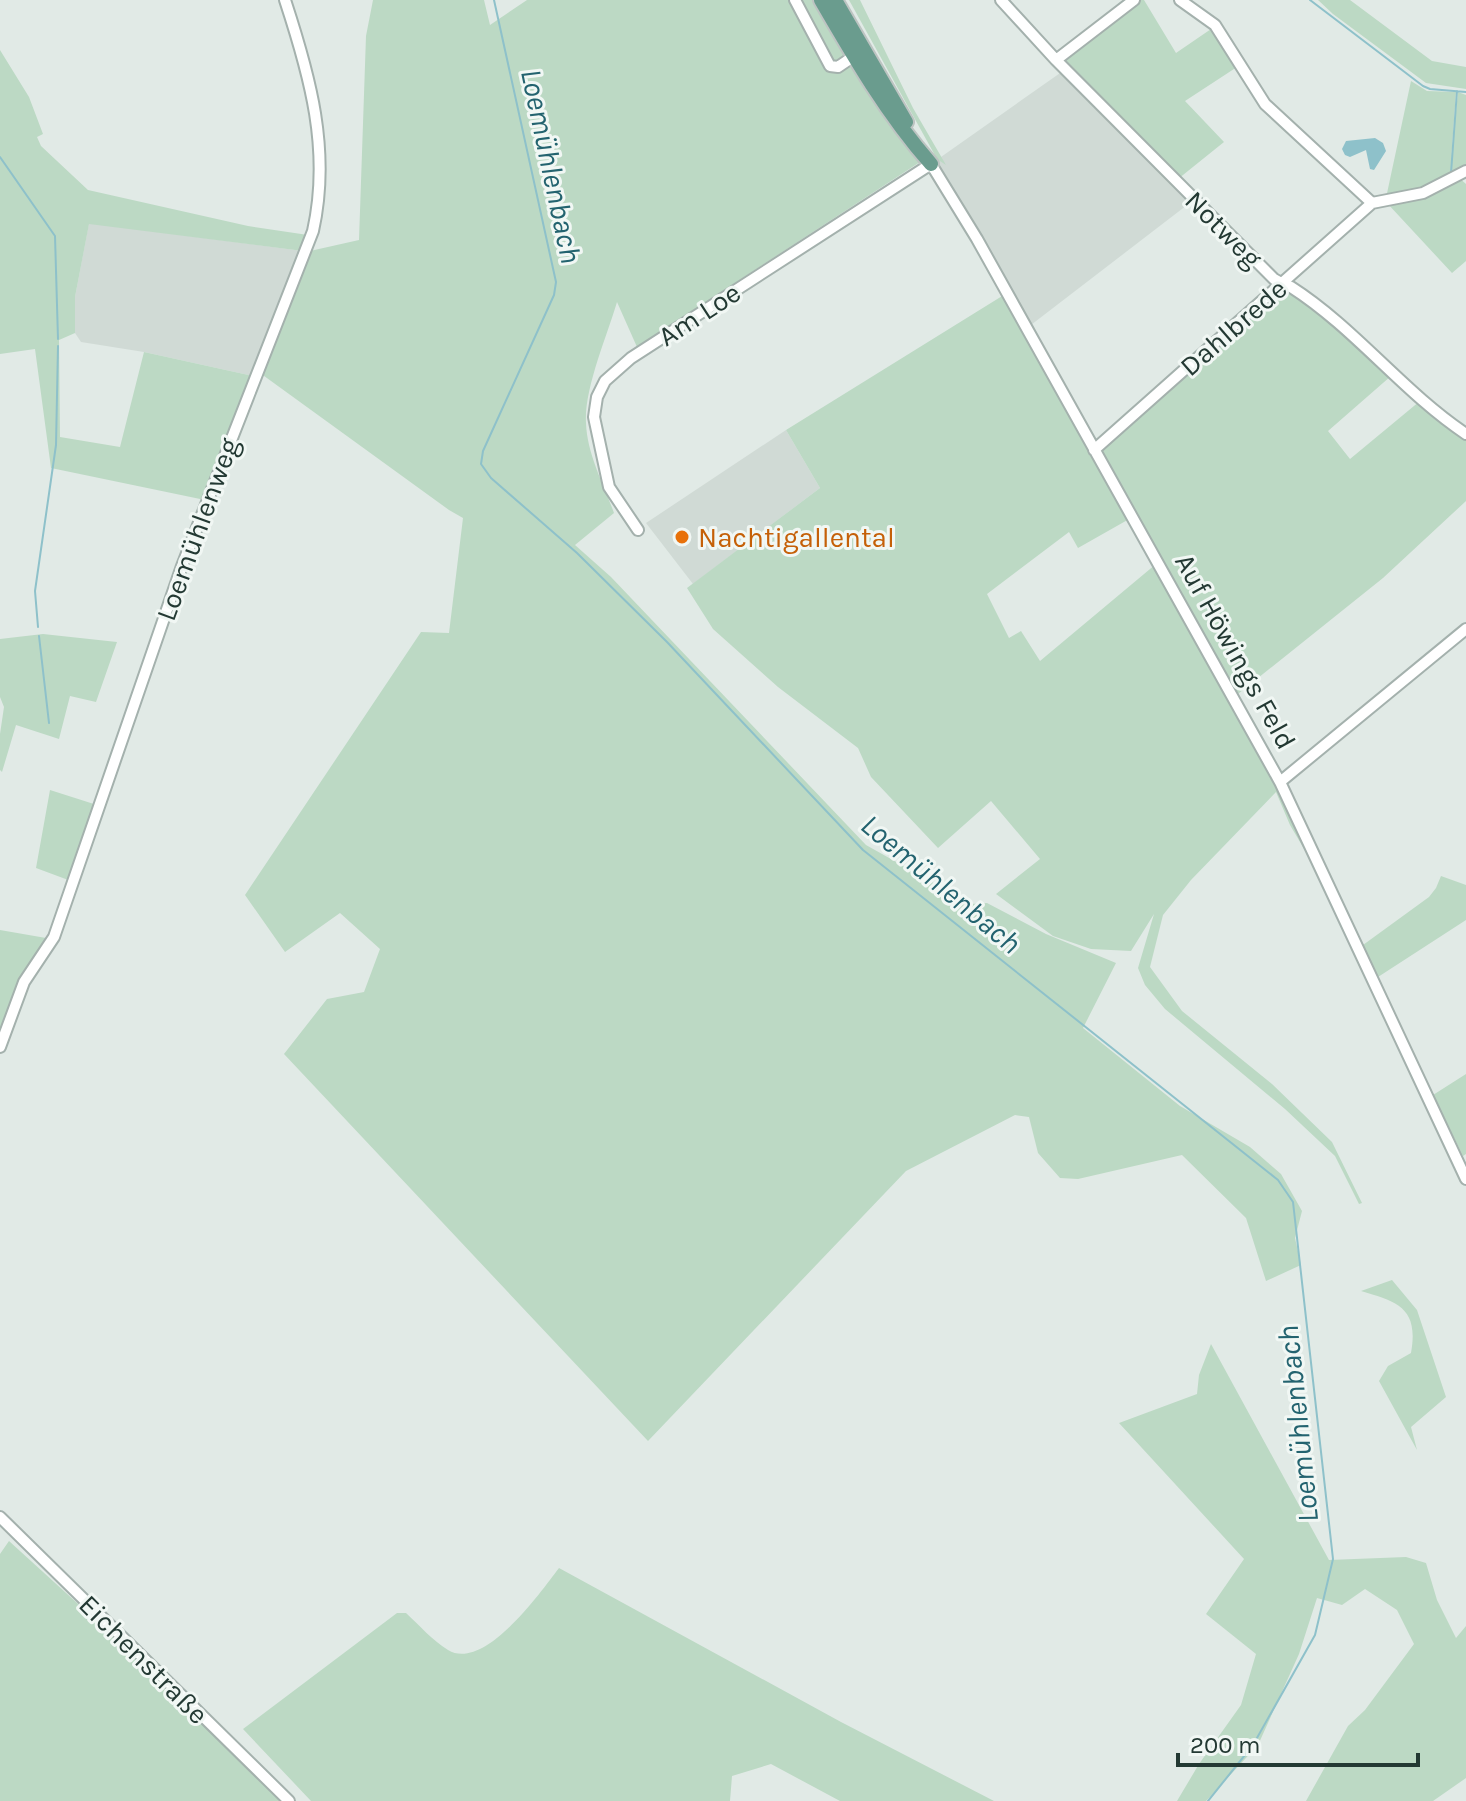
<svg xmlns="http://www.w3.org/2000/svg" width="1466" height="1801" font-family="Karla,sans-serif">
<rect width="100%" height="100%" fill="#e1eae6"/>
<path fill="#d0dad5" d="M1063,71L1191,202L1027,328L931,164Z
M89,223L303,251L253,376L144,352L81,342L75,333V297Z
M786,430L820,488L693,584L646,523Z"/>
<path fill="#bcd9c4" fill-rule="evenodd" d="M373,0H484L490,25L527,0H813L859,74L920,162L637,347L617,302C607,336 584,389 586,423C587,454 604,485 614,513L575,545L611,577L866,845L971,904L987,903L1046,934L1116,963L1083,1028L1180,1106L1250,1147L1281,1174L1302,1211L1295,1238L1301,1265L1266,1281L1246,1218L1182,1155L1078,1179L1060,1178L1038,1153L1029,1117L1015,1115L906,1171L648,1441L284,1054L327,999L364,992L380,949L340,913L285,952L245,895L421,632L449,633L463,518L449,510L260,373L310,251L359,240L366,36Z
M849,0H860L913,108L946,165L937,159Z
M1139,0H1144L1176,53L1214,27L1237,67L1185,101L1224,142L1178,179L1064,65L1063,58Z
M1318,0H1350L1432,61L1466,67V89L1426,83L1333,14Z
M0,50L29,97L43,134L37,137L41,146L88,190L248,226L308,235L303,251L89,224L75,297V333L59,340L60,437L120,447L144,352L253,376L205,500L51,468L35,349L0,354Z
M1411,81L1427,91L1456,92L1451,161L1458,92L1466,95V168L1415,192L1386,198Z
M1457,176L1466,184V261L1452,273L1387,203Z
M1282,286L1288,287L1391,376L1328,431L1350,459L1420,401L1466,437V501L1383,578L1233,698H1238L1317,871L1290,825L1276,792L1191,880L1163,915L1150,967L1182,1011L1272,1084L1332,1142L1362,1203L1359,1204L1335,1156L1285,1109L1165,1009L1145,985L1138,968L1154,914L1131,951L1091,949L1053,936L996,894L1040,859L991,801L938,848L871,777L858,748L778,687L713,629L687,588L820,488L786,430L1007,293L1094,450ZM1131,518L1156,564L1040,661L1021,631L1009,638L987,594L1069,532L1078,548Z
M43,634L117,642L96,702L70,696L59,739L16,725L2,772L0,770V734L4,707L0,697V639Z
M50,790L97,805L71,881L36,868Z
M1441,876L1466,885V920L1378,977L1363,945L1429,897L1436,888Z
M0,930L46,938L50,944L0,1037Z
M1466,1074V1154L1463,1156L1433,1095Z
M1392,1280L1417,1310L1446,1397L1411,1427L1417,1450L1379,1381L1388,1366L1411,1353C1419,1308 1398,1302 1361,1291Z
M1211,1344L1329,1560L1406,1557L1426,1563L1437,1600L1456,1638L1466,1626V1778L1433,1801H1306L1348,1726L1365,1710L1414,1644L1397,1610L1365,1589L1342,1605L1317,1598L1299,1654L1258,1745L1206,1801H1177L1199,1764L1241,1705L1256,1654L1206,1614L1244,1559L1119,1423L1197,1394L1199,1375Z
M9,1541L234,1746L286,1801H0V1554Z
M559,1568L841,1722L994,1801H840L771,1764L732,1776L730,1801H311L243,1729L397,1613H406C419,1625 433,1641 448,1650C484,1672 540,1593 559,1568Z"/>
<path fill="#8ec1ca" d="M1375,138L1383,143L1386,151L1374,170L1370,169L1366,150L1350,157L1345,155L1342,149L1346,141Z"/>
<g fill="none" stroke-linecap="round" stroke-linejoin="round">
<path stroke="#8ec1ca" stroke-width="2" d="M494,0L556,282L554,295L483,451L481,464L491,478L577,553L667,642L863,850L1278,1180L1293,1202L1333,1559L1315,1635L1253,1745L1208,1801
M1310,0L1423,86L1430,89L1466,92
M0,157L55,236L58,339
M1451,173L1457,91
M38,627L35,591L56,445L58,346
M39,636L49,723"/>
<defs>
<path id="minor" d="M795,0L830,66L838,67L857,54
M1001,0L1056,60L1274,279C1280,283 1285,284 1291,287C1355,328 1403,392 1466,434
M1056,60L1134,0
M1372,203L1423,193L1466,171
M1094,450L1372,203L1265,104L1215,25L1180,0
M638,530L609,487L594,417L597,397L605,381L631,358L931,164L977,239L1280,782L1466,1179
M1280,782L1466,629
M0,1047L24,982L54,937L182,566L313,231C331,151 310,76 285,0
M0,1517L289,1801"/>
<path id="major" d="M821,0C854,57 887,114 931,164
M835,0L906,122"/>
</defs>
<use href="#minor" stroke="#a4b1ad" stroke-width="14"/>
<use href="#major" stroke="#bdc4c2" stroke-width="18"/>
<use href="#minor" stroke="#fff" stroke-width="10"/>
<use href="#major" stroke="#6a9c8e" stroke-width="14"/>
</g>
<circle fill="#e8710a" stroke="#f1f7f4" stroke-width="3" cx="682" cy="537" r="8"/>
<g text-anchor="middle" stroke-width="6" stroke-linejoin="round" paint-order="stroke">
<g font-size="28" fill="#233933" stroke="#f1f7f4">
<text transform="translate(1224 229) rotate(45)" y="10">Notweg</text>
<text transform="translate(699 314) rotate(-33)" y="10">Am Loe</text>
<text transform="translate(1233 327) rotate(-41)" y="10">Dahlbrede</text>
<text transform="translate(197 529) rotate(-70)" y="10">Loemühlenweg</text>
<text transform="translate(1236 651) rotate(61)" y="10">Auf Höwings Feld</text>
<text transform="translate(144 1659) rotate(45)" y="10">Eichenstraße</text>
</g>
<g font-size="28" fill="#c56008" stroke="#f1f7f4" text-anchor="start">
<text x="698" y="547">Nachtigallental</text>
</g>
<g font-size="30" font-style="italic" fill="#23636f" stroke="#f1f7f4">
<text transform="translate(551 166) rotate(78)" y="10">Loemühlenbach</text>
<text transform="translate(941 884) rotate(40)" y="10">Loemühlenbach</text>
<text transform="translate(1298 1424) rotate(-96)" y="10">Loemühlenbach</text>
</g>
</g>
<path d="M1178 1753v12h240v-12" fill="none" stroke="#233933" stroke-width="4"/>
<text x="1190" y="1753" font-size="24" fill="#233933" stroke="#f1f7f4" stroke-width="6" paint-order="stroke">200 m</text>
</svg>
